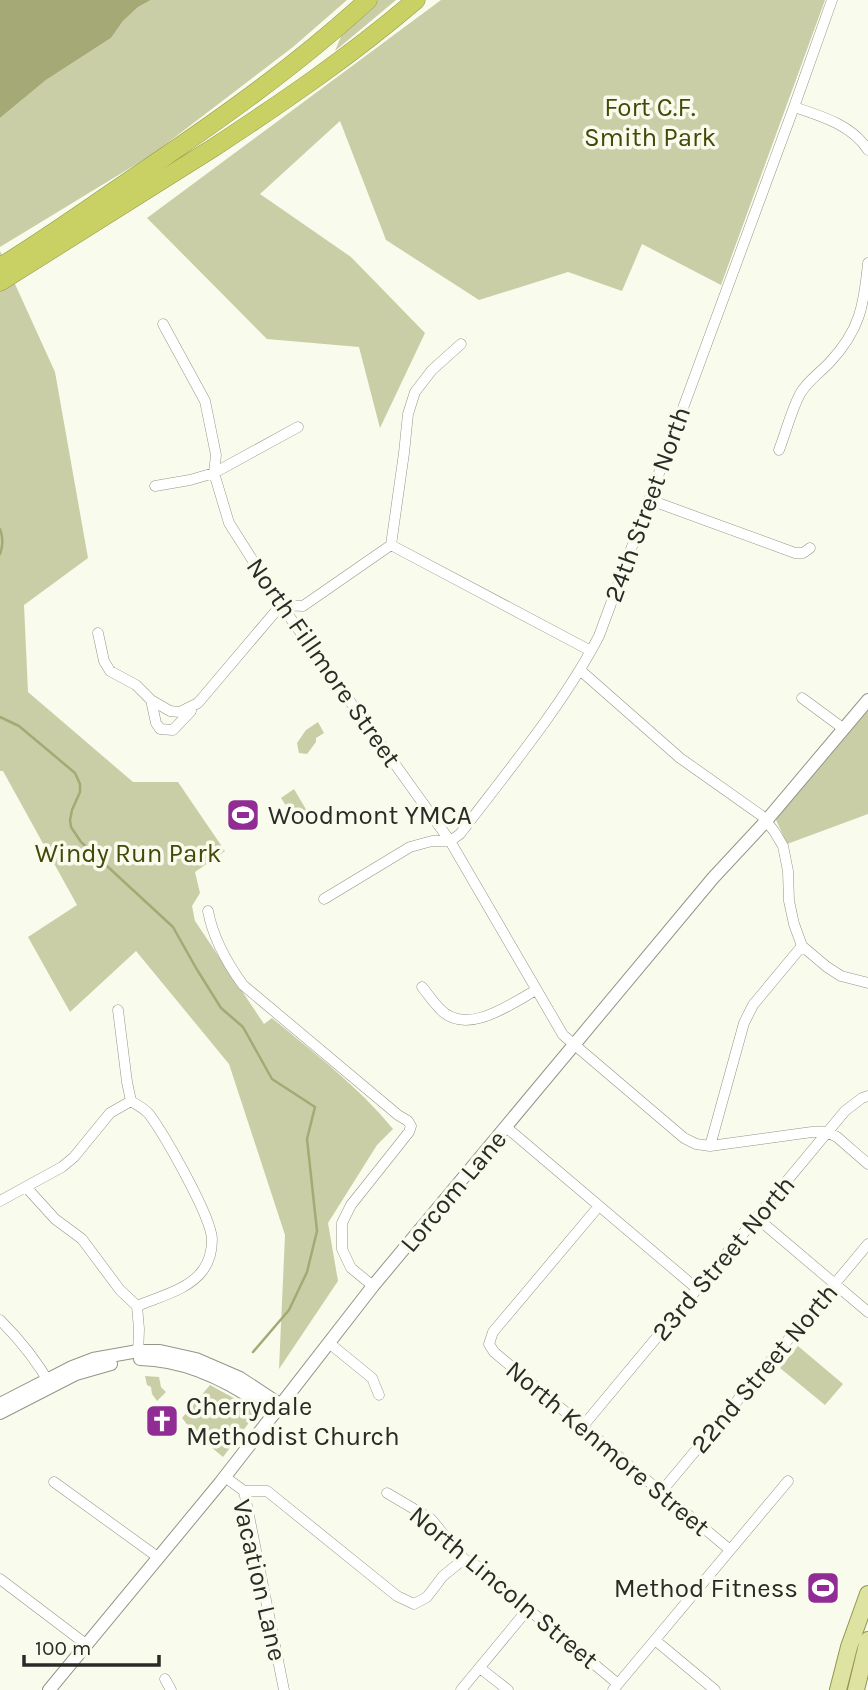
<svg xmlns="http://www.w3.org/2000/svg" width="868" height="1690" font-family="Karla,sans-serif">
<rect width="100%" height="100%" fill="#f9fbed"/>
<path fill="#cacea6" d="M151,0H347L293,47L153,154L0,247V118L46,80L111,38L123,21L138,7Z
M378,0H396L335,51L342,34Z
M441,0H825L721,285L642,244L622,291L568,272L479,300L386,240L340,121L260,194L351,257L425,333L380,428L359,347L267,339L147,218Z
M0,251L55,372L88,558L24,605L28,692L133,782H178L225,851L195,872L200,893L192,906L195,921L264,1024L272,1018C314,1053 359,1087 393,1129L377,1145L328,1223L338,1281L279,1369L285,1235L229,1064L136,951L70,1012L28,937L77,905L3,771H0Z
M868,709V814L787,844L776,820L778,815Z
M318,722L324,733L316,738V742L307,754L299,753L297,743L306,730Z
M294,789L307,811L295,819L281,798Z
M798,1346L843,1384L825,1405L780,1368Z
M145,1376L159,1377L161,1387L166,1392L157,1401L152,1394L151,1387L147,1385Z
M210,1385L250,1407L253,1412L251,1420L223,1457L193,1432L182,1418Z"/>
<path fill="#a4a975" d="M0,0H151L138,7L123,21L111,38L46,80L0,118Z"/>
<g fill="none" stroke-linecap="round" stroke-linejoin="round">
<path stroke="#a4a975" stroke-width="2.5" d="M0,529C3,537 3,546 0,554
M0,717L19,726L75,773L80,784V792L72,810L70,820L71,827L81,842L173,927L196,968L221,1008L243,1027L272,1079L315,1107L307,1139L317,1231L307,1272L289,1310L253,1352"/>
<defs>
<path id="minor" d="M794,107C821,116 852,125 868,150
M163,324L205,401L216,455L214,473L229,523L281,605L450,841L563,1035L684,1138L696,1144L710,1146L812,1132H827L837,1137L868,1164
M779,450C786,432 791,411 800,394C807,381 820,373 830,362C860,330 864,305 868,263
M155,486L190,480L214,473L298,427
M650,500L795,553H803L810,548
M391,545L591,651
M98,633L104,661L110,671L136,685L151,700L170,711L180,712L198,703L281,605L303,606L391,545L404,453L408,414L415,392L432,370L461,344
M580,670L680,758L762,816L774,831L783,846L788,871L789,901L794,924L802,946L827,967L841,976L868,983
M802,698L844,729
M151,700L156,723L160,729L173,730L191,711
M324,899L410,847L432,841H450L460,834C507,772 563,705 599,636L794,107L832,0
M208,911C213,938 227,963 243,985L398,1115L408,1121L411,1126L409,1132L351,1205L342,1223V1249L351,1268L373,1286
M422,987C428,994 433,1002 440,1009C466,1037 511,1004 536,990
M118,1010L127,1082L131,1101C137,1105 144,1108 149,1114C164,1134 211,1216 212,1239C212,1250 209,1262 203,1270C189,1290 158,1297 137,1306
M506,1127L696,1288
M710,1146L744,1023L753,1005L802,946
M26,1187L55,1219L82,1239L120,1290L137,1306L139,1329L138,1355
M0,1201L62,1167L74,1157L110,1113L131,1101
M599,1206L493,1332L489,1344L494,1352L730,1550
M757,1218L868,1312
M0,1320C20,1340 37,1361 51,1386
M329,1343L372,1378L379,1395
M583,1426L845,1111L862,1098L868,1096
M225,1477L244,1491L284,1690
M54,1482L159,1558
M244,1491H267L397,1596L414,1604L427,1597L443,1576L464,1559
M661,1492L868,1244
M387,1493L431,1519L464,1559L479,1567L528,1609L618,1684
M0,1579L87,1645
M655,1640L715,1690
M480,1668L508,1690
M165,1679L171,1690
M461,1690L528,1609
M613,1690L788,1481"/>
<path id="tertiary" d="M140,1359C189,1360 235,1384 274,1414
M0,1404L72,1367L93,1359L138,1351H160L196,1359L240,1378L281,1405
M0,1413L76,1374L111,1364
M49,1690L220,1483L373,1286L713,878L766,821L868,700"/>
<path id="primary" d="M838,1690L849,1647L868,1594
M856,1690L868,1640"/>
<path id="motorway" d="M0,267C44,240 86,210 129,181C212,125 294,68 368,0
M0,282C71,238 142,193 213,148C283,102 352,55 416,0"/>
</defs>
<use href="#minor" stroke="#949589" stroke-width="11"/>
<use href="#tertiary" stroke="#949589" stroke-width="14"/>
<use href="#primary" stroke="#92974e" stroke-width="18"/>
<use href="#motorway" stroke="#92974e" stroke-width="19"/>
<use href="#minor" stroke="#fff" stroke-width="10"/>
<use href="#tertiary" stroke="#fff" stroke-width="12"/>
<use href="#primary" stroke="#dfe3a2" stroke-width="16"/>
<use href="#motorway" stroke="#cad164" stroke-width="18"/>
</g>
<defs>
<symbol id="stadium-square" viewBox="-11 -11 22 22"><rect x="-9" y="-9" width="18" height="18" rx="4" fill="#902c93" stroke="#f9fbed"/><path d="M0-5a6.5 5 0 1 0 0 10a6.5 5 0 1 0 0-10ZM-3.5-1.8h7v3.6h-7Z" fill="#fff"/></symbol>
<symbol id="church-square" viewBox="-11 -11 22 22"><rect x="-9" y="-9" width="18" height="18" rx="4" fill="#902c93" stroke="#f9fbed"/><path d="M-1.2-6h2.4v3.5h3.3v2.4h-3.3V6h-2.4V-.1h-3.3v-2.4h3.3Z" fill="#fff"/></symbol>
</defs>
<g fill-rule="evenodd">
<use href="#stadium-square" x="224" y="796" width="38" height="38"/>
<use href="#church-square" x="143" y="1402" width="38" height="38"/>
<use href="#stadium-square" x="804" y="1569" width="38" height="38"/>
</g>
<g text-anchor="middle" stroke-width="7" stroke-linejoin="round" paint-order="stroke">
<g font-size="26" fill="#454809" stroke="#f9fbed">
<text x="650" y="116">Fort C.F.<tspan x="650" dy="30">Smith Park</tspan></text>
<text x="128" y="862">Windy Run Park</text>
</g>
<g font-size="26" fill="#2a2b26" stroke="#f9fbed">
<text transform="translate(647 504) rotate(-70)" y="9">24th Street North</text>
<text transform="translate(324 662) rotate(55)" y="9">North Fillmore Street</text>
<text transform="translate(453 1191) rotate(-50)" y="9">Lorcom Lane</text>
<text transform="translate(723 1258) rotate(-50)" y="9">23rd Street North</text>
<text transform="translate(764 1368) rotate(-50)" y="9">22nd Street North</text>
<text transform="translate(608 1448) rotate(40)" y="9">North Kenmore Street</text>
<text transform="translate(260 1580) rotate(77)" y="9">Vacation Lane</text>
<text transform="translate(504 1587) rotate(40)" y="9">North Lincoln Street</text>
</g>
<g font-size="26" fill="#2a2b26" stroke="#f9fbed" text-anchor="start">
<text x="268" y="824">Woodmont YMCA</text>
<text x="186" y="1415">Cherrydale<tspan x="186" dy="30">Methodist Church</tspan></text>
<text x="798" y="1597" text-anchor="end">Method Fitness</text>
</g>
</g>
<path d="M24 1655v10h135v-10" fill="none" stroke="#2a2b26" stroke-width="3.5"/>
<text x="35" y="1655" font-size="21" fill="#2a2b26" stroke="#f9fbed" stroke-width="5" paint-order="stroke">100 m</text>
</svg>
